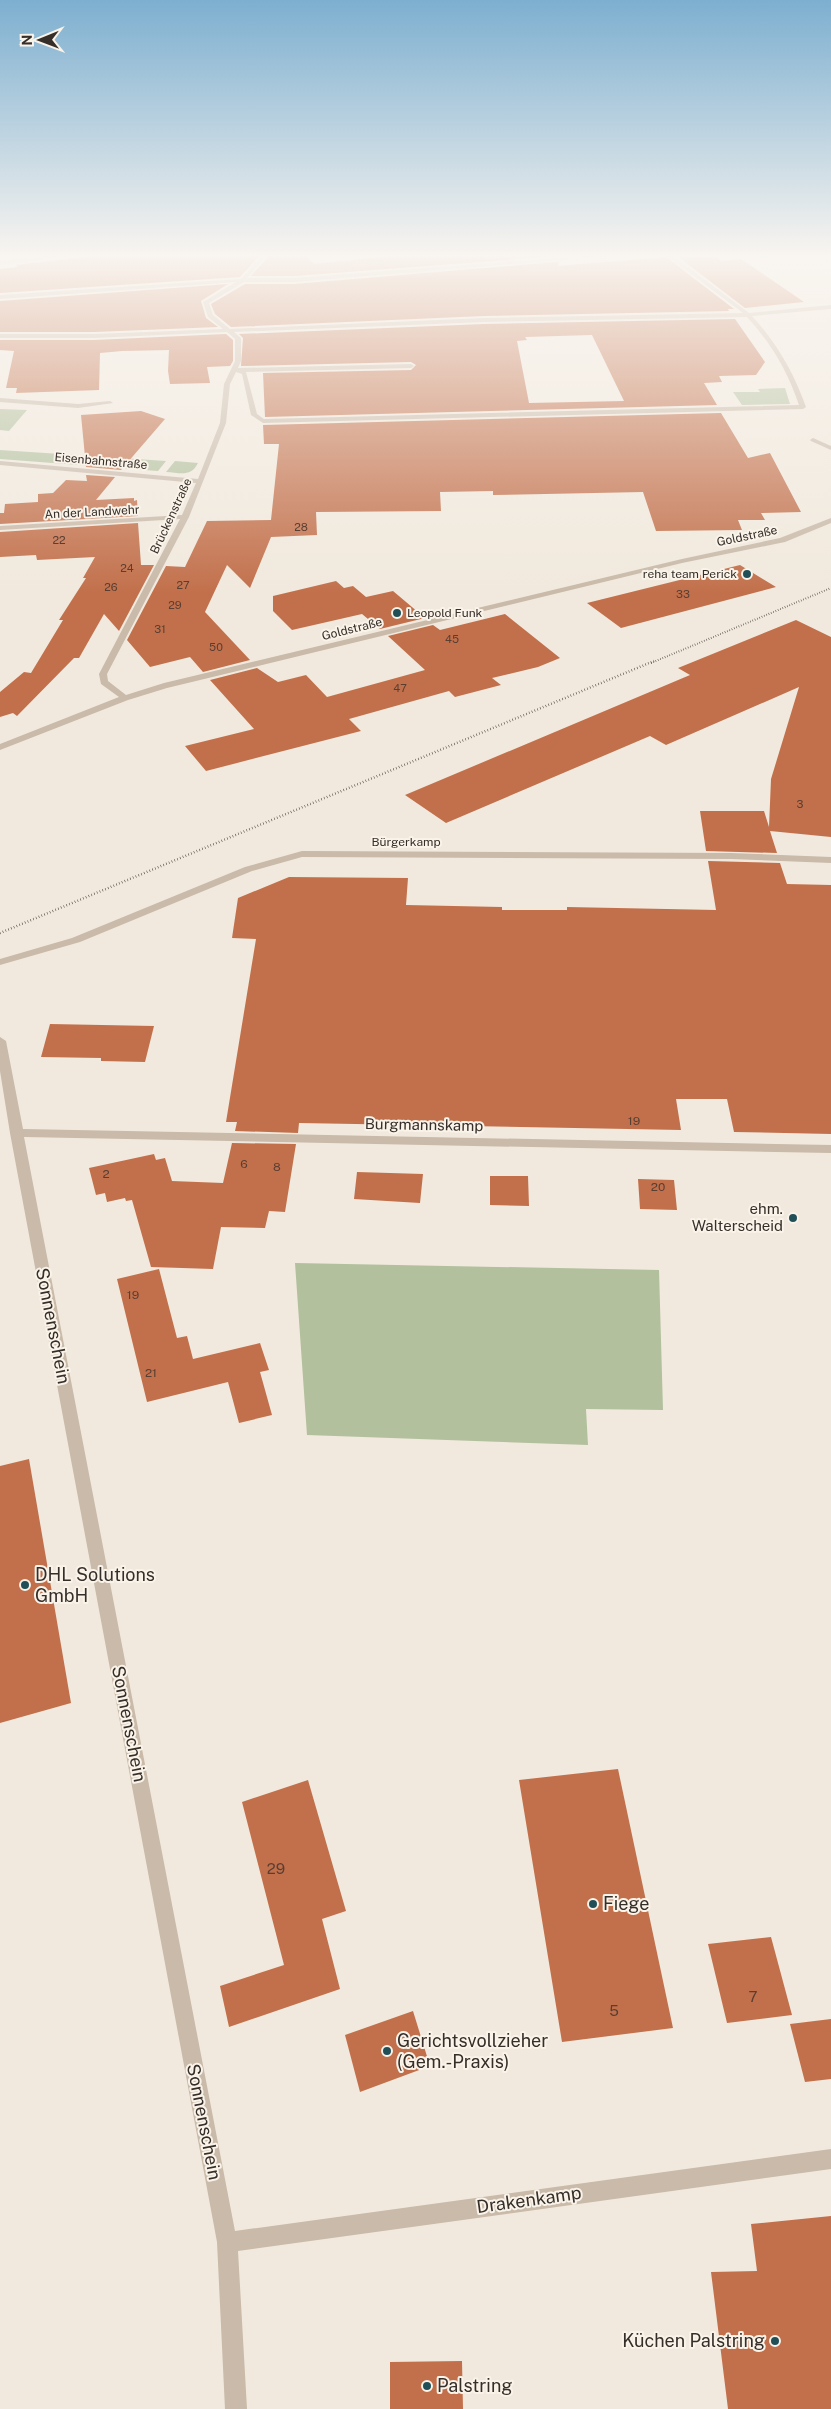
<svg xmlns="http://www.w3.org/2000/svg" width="831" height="2409" font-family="'Public Sans',sans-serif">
<rect width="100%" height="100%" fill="#f1e9dd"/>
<path fill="#b2c09d" d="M785,388L790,404L742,405L733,392H760L758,389Z
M0,409L27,410L9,431L0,430Z
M0,450L166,461L158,471L0,459Z
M175,461L198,463C191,477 181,473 166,472Z
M295,1263L659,1270L663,1410L586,1409L588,1445L307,1435Z"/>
<path fill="#c2704b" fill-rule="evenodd" d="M101,255H260L240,277L0,293V269L18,267L16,265Z
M270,255H306L314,264L399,255L558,256L294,276H251Z
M714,255L721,261L741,259L804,302L745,308L677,256Z
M666,257L734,309H728L729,311L484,316L231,327L215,314L211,304L245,284H294L558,262V266Z
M228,284L201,301L206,318L218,327L94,332H0V301Z
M735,319L765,362L756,375L719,376L722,382L704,383L717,405L265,417L263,373L411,370L416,365L411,362L241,366L243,338L239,334L484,324ZM592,335L624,401L529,403L517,341L527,340L525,337Z
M226,334L233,340V361L230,366L207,367L210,383L170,384L168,371L169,350L122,351L100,353L99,390L16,393L17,388H6L14,351L0,350V340H94Z
M141,411L165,419L121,470L86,467L81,415Z
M721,413L748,458L770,453L801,512L761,513L765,520H738L742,530L656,531L643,492L493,495V491L440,492L441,511L316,512L317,535L271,537L250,588L227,565L205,612L250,660L203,672L190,657L150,667L127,640L166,566L185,567L207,521L271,520L279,444H264L263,425Z
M86,475L115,477L96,500L134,498V501L137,500L138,516L0,524V513H4L5,504L38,502V494L53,493L66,480L87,481Z
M138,523L141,565H154L119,631L104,614L79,658H74L17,716L13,713L0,717V692L24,672L31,673L63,620H59L86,578H83L95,557L37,560L36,555L0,557V532Z
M740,565L776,587L621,628L587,603Z
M336,581L344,588L353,586L366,597L393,591L425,618L380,629L362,614L292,630L273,611V596Z
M505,614L560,658L538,667L492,678L501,685L455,697L449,691L349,719L361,731L206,771L185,746L254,729L210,680L257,668L278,682L306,675L327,697L425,670L388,636L433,625L440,630Z
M796,620L831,637V837L770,831L777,853L706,851L700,811H764L769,827L771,779L799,687L666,745L650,736L446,823L405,795L690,675L678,668Z
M708,861L780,863L787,884L831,885V1134L734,1132L727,1099H676L681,1130L299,1123L298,1133L235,1131L237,1122H226L256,939L232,938L238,898L289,877L408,878L406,905L502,907V910H567V907L716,910Z
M50,1024L154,1026L145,1062L101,1061V1058L41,1057Z
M232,1143L296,1144L285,1212L269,1211L265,1228L221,1227L213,1269L151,1267L132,1200L126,1201L125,1198L107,1202L105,1193L96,1195L89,1168L154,1154L156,1160L165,1158L172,1181L223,1183Z
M357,1172L423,1174L420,1203L354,1199Z
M490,1176H528L529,1206L490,1205Z
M638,1179L674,1180L677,1210L640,1209Z
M159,1269L177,1338L187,1336L193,1359L260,1343L269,1370L260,1372L272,1415L239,1423L228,1382L147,1402L117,1279Z
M29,1459L71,1703L0,1723V1466Z
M618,1769L673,2028L562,2042L519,1780Z
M308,1780L346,1911L322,1919L340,1989L229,2027L220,1986L284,1965L242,1802Z
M771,1937L792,2015L727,2023L708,1944Z
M413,2011L430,2066L360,2092L345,2035Z
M831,2019V2079L805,2082L790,2024Z
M831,2216V2409H728L711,2272L757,2271L751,2224Z
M462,2361L463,2409H390V2362Z"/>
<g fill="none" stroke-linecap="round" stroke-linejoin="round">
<path fill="#c9baa9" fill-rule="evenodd" d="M57,255H76L0,265V261Z
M263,255H268L247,278H294L596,255H622L294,282H244L209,303L213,315L230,329L484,318L743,313L666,255H672L749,313L831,305V309L752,316C777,343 794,373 806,407L803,409L263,423L251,415L242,374L236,372L230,384L226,423L189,517L107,674L108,681L126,695L164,683L682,559L780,538L831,518V523L785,542L682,563L167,688L128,700L0,750V744L119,697L101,684L99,674L180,519L0,530V526L182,515L196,483L0,465V461L198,479L220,423L224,384L235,361V339L227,332L94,338H0V334H94L223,329L208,317L203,302L236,282L0,299V295L241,279ZM747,317C771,343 788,372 799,405L264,419L257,414L246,372L411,368L414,366L411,364L238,368L241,361V338L234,332L484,322Z
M0,398L78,404L110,401L113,403L78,408L0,402Z
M813,438L831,446V450L811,441L810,440Z
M302,851L731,853L831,857V863L731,859L302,857L252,871L80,942L0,965V959L72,938L245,867Z
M0,1037L6,1041L23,1129L831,1145V1153L24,1137L235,2231L831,2149V2169L238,2251L247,2409H225L217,2242L10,1133L0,1071Z"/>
<path stroke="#362e29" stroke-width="2" stroke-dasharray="0.5 2" stroke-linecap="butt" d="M651,663L831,588"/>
<path stroke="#362e29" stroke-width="2.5" stroke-dasharray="0.5 2.5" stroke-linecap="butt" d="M0,933L654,661"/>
</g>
<linearGradient id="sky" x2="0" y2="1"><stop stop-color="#7dafd0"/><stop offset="0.43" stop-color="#f9f5f0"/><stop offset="1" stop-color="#f9f5f0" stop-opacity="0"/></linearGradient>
<rect width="831" height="593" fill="url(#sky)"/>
<g fill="#204f57" stroke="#f9f3e9" stroke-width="2">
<circle cx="747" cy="574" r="5"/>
<circle cx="397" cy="613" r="5"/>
<circle cx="793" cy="1218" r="5"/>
<circle cx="25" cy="1585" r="5"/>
<circle cx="593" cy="1904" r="5"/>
<circle cx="387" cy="2051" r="5"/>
<circle cx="775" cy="2341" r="5"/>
<circle cx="427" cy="2386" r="5"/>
</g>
<g text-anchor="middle" stroke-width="4" stroke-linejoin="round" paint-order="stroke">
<g font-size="11" fill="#593e32">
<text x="301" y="531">28</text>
<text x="59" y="544">22</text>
<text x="127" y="572">24</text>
<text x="183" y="589">27</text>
<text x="111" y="591">26</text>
<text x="683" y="598">33</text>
<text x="175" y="609">29</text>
<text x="160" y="633">31</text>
<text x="452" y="643">45</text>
<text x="216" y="651">50</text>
<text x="400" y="692">47</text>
<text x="800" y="808">3</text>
</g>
<g font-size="12" fill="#362e29" stroke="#f9f3e9">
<text transform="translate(101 461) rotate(5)" y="4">Eisenbahnstraße</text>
<text transform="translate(92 512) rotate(-3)" y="4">An der Landwehr</text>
<text transform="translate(171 516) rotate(-65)" y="4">Brückenstraße</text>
<text transform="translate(747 536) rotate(-12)" y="4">Goldstraße</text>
<text transform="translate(352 629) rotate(-14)" y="4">Goldstraße</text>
<text x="406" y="846">Bürgerkamp</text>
</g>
<g font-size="12" fill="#362e29" stroke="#f9f3e9" text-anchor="end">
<text x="737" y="578">reha team Perick</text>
<text x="407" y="617" text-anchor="start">Leopold Funk</text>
</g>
<g font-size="12" fill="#593e32">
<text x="634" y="1125">19</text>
<text x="244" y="1168">6</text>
<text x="277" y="1171">8</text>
<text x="106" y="1178">2</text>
<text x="658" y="1191">20</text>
<text x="133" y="1299">19</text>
<text x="151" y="1377">21</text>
</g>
<g font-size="15" fill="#362e29" stroke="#f9f3e9">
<text transform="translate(424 1125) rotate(1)" y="5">Burgmannskamp</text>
</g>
<g font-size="15" fill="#362e29" stroke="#f9f3e9" text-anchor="end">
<text x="783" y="1214">ehm.<tspan x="783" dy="17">Walterscheid</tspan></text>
</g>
<g font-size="15" fill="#593e32">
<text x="276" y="1874">29</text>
<text x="753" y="2002">7</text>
<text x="614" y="2016">5</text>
</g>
<g font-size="18" fill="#362e29" stroke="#f9f3e9">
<text transform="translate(53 1326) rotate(79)" y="6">Sonnenschein</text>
<text transform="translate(129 1724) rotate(79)" y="6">Sonnenschein</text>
<text transform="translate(204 2122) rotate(79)" y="6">Sonnenschein</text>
<text transform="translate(529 2200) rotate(-8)" y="6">Drakenkamp</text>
</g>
<g font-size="18" fill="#362e29" stroke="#f9f3e9" text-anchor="start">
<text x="35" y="1581">DHL Solutions<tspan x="35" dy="21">GmbH</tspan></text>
<text x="603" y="1910">Fiege</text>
<text x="397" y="2047">Gerichtsvollzieher<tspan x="397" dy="21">(Gem.-Praxis)</tspan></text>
<text x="765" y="2347" text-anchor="end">Küchen Palstring</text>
<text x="437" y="2392">Palstring</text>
</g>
</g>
<g transform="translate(40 40) rotate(269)" stroke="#f9f3e9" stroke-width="4" paint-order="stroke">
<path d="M0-4L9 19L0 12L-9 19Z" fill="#362e29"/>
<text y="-8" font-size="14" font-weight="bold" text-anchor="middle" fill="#362e29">N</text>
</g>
</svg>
